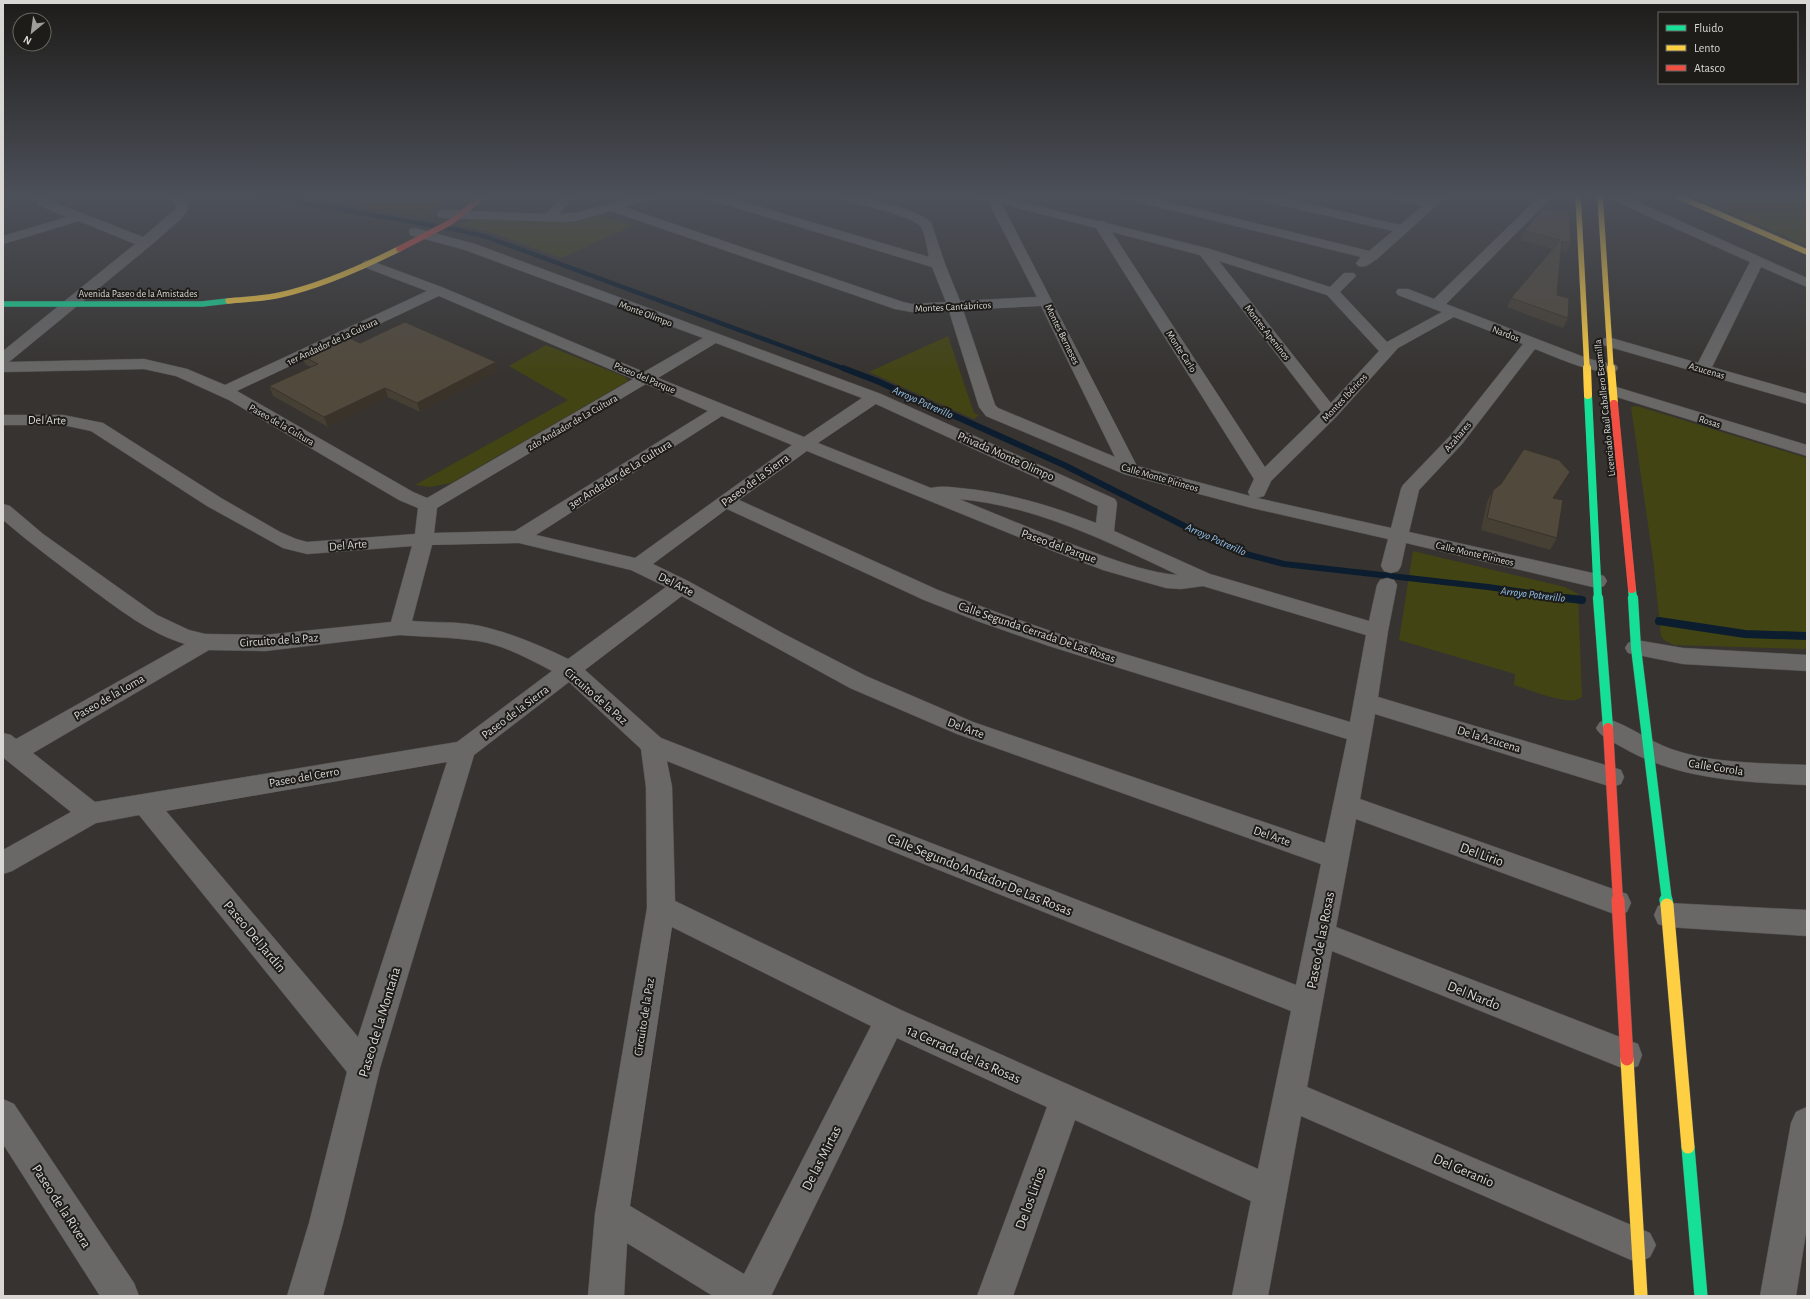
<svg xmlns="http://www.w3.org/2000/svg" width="1810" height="1299" font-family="'Alegreya Sans',sans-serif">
<rect width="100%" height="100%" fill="#363330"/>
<path fill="#434413" d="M287,195H417L449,198L424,218Z
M1689,195H1807V246Z
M597,215L634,225L561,258L490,232L459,225L476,219L573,223Z
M948,336L974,413L979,415L974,419L869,372Z
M546,345L625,377L628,381L451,483L430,487L415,485L568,400L509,366Z
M1637,406L1807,458V649L1674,645L1664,640L1661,636L1653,559L1631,407Z
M1413,551L1565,587L1578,594L1582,697C1571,708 1528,689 1514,685L1515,674L1399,640Z"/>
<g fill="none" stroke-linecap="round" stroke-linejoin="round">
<path stroke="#0b1d2e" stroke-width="4.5" d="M260,195L458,230L487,237L845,369"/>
<path stroke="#0b1d2e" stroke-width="6" d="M843,368L877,381L1064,465L1220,544L1242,553L1284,564L1488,587L1573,599"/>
<path stroke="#0b1d2e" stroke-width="8" d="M1565,598L1582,600
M1659,621L1745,634L1807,636"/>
<defs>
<path id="street" d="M35,195H47L48,200L143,237L177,208L175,204L166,195C178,195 185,195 189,208L182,218L150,246L9,362L144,359L187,369L225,385L427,291L364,267L362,264L364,261L369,260L444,288L644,372L703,338L465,250L410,235L409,232L410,229L415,228L475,244L881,394L1115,499L1117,503L1114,531L1210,574L1369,621L1377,585L1380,580L1387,578L1394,580L1397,585L1388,631L1378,697L1612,767L1621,770L1624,777L1621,784L1612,787L1375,714L1360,799L1627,894L1631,903L1627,912L1617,915L1356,819L1336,927L1638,1044L1642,1055L1638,1066L1627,1070L1332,951L1307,1087L1650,1233L1656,1245L1650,1257L1638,1263L1301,1116L1268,1296H1232L1251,1201L1075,1120L1013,1296H977L1047,1107L897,1038L771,1296H713L627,1243L624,1296H588L595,1214L647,908L646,787L641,749L569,682L474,755L380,1068L343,1223L323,1296H287L309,1223L347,1072L139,815L96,823L12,871L3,874V850L71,812L5,759L3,756V733L11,735L16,739L185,644C149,633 120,610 90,588C61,566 31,544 3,520V504L10,506L43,534L157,615L189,630L205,634L265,635L391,622L412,546L307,554L283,548L207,506L91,431L63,425H3V415H63L103,423L221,498L280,532L296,539L307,542L415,534L418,508L399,500L229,400L176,376L144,369L3,372V351L135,244L79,221L3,244V236L67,217L38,205ZM439,296L633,379L427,498L413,492L237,391ZM716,343L862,398L804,437L658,378ZM646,384L708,411L515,531L434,533L437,508ZM876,404L1098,506L1096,523C1052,506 1006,492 959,488C949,487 940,486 931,488L818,443ZM722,416L792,445L635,558L536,535ZM807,451L1053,551L1103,570L1166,588L1181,589L1203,586L1366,635L1350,722L1065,636L996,612L938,590L739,500ZM959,499C1037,506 1108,542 1178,575C1151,573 1123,563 1098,554C1051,537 1005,518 959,499ZM727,509L924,600L980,622L1049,646L1347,739L1325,843L973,722L866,676L784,634L688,581L653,564ZM519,543L631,570L666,587L568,659C539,645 511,633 480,626C458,621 434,623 412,621L432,545ZM682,596L850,688L957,734L1321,864L1296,985L661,738L585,670ZM400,635C426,637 452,637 478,641C504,645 529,659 552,671L457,742L95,802L33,753L209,650L265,651ZM667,761L1291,1011L1258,1169L901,1010L675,901L672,787ZM447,762L358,1037L166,811ZM672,927L871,1026L744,1274L630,1206Z
M564,195H576L559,214L575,213L639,195H657L655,198L624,207L903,302L912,304L946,302L932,267L704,198L702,195H720L929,257C927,248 926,236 921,227C915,216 850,202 835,198L833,195C858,194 912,207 931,222L945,264L960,301L1037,297L988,201L975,198L973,195H993L1097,221H1104L1106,223L1210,249L1330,287L1344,273H1354L1356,276L1340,292L1387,342L1442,312L1398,295L1396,292L1398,289H1408L1434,299L1541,195H1554L1446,304L1589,359L1616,365L1618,368L1616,371C1595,376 1554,356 1535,349L1462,444L1419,490L1409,532L1597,574L1604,576L1607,581L1604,586L1597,588L1406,543L1401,566L1398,571L1391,573L1384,571L1381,566L1388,539L1252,508L1124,474L986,416L979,407L949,311L912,312L895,309L611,211L576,221L566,222L443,218L439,217L437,214L439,211L443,210L546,214ZM1002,204L1096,228L1254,479L1248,492L1250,496L1137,466ZM1112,232L1200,255L1321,412L1265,467ZM1219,261L1327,295L1379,351L1331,403ZM1041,306L1115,457L998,408L995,405L963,310ZM1454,317L1523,344L1450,436L1403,485L1401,489L1391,528L1257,498L1264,496L1271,481L1336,417L1398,348Z
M1120,195H1140L1369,251L1393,231L1254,199L1250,198L1248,195H1269L1400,225L1422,206L1388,198L1386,195H1407L1429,200L1435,195H1448L1377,259C1370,263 1367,268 1358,266L1356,263L1361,257L1122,198Z
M1606,195H1622L1807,278V287L1761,267L1712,367L1807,394V404L1603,345L1600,342L1603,339L1608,337L1698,363L1750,262L1608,198Z
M1613,386L1807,445V456L1607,394L1605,391L1607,388Z
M1636,640L1683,648L1807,655V671L1683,664L1628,653L1625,648L1628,643Z
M1608,719C1630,726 1649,741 1671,749C1714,764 1762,763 1807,765V785C1743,782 1677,780 1620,746C1611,741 1601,737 1596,728L1600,722Z
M1668,903L1807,910V936L1668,927L1658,924L1654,915L1658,906Z
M3,1099L14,1104L134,1283L139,1296H100L3,1144Z
M1807,1107V1226L1796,1296H1760L1791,1123L1796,1112Z"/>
<path id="fast-far3" d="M3,304H202L228,301"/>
<path id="fast-far2" d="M1588,395L1598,599
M1632,589L1633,599"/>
<path id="fast-far1" d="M1598,598L1608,728
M1633,598L1636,648L1667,901"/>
<path id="fast" d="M1666,900L1667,905
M1688,1147L1701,1296"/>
<path id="slow-far2" d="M1578,195L1587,369
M1600,195L1611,369
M1675,195L1807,252
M228,301C245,299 263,299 280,295C321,286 361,268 399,249"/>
<path id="slow-far1" d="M1587,368L1588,395
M1611,368L1614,404"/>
<path id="slow" d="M1667,905L1688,1147
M1627,1059L1641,1296"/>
<path id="jam-far3" d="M399,249L451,222L485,195"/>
<path id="jam-far2" d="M1614,404L1632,589"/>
<path id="jam-far1" d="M1608,728L1618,901"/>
<path id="jam" d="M1618,900L1627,1059"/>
</defs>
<use href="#street" stroke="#53514e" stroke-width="1"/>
<use href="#fast-far3" stroke="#53514e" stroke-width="6"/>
<use href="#fast-far2" stroke="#53514e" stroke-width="8"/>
<use href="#fast-far1" stroke="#53514e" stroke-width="11"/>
<use href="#fast" stroke="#53514e" stroke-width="14"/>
<use href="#slow-far2" stroke="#53514e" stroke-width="6"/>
<use href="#slow-far1" stroke="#53514e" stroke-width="8"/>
<use href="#slow" stroke="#53514e" stroke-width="14"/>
<use href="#jam-far3" stroke="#53514e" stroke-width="6"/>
<use href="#jam-far2" stroke="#53514e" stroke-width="8"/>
<use href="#jam-far1" stroke="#53514e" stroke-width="11"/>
<use href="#jam" stroke="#53514e" stroke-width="14"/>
<use href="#street" fill="#696867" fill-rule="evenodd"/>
<use href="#fast-far3" stroke="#16e098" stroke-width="5.5"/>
<use href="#fast-far2" stroke="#16e098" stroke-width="8"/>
<use href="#fast-far1" stroke="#16e098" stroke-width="10"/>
<use href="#fast" stroke="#16e098" stroke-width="13"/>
<use href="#slow-far2" stroke="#ffcf43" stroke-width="5.5"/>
<use href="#slow-far1" stroke="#ffcf43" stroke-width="8"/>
<use href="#slow" stroke="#ffcf43" stroke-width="13"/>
<use href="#jam-far3" stroke="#f24e42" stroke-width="5.5"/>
<use href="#jam-far2" stroke="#f24e42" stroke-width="8"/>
<use href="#jam-far1" stroke="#f24e42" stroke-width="10"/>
<use href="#jam" stroke="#f24e42" stroke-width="13"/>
</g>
<path fill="#463f34" d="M1524,231L1571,243L1566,252L1561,251L1557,295L1568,318L1563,328L1507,307L1511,298L1553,249L1521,240Z
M360,343L498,371L420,412L388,397L328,427L273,396L269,386L311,367L306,365L301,355Z
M1564,484L1554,498L1557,538L1550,550L1481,530L1487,502L1493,490Z"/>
<path fill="#39332a" d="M496,362L498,371L420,412L417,403Z
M385,388L388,397L328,427L324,417Z
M1570,472L1564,484L1546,509L1553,498Z"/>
<path fill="#51493c" stroke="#39332a" d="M1543,208L1569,213L1571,243L1562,241L1557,295L1569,298L1568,318L1511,298L1560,240L1524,231Z
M405,322L496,362L417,403L385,388L324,417L269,386L318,364L301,355L346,336L360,343Z
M1524,449L1559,460L1570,472L1553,498L1563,500L1557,538L1487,518L1493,490L1501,484Z"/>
<linearGradient id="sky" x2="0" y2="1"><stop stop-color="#1e1c1a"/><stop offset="0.52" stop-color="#4c5059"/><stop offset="1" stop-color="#4c5059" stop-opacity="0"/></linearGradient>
<rect width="1810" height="377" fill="url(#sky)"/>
<g text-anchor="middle" stroke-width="4" stroke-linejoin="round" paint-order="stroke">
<g font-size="10" fill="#d9d7d3" stroke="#1e1c19">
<text x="138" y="297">Avenida Paseo de la Amistades</text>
<text transform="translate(953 306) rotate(-3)" y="4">Montes Cantábricos</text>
<text transform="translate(646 313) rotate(21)" y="4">Monte Olimpo</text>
<text transform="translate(1268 332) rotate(52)" y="4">Montes Apeninos</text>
<text transform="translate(1506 333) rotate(21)" y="4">Nardos</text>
<text transform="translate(1063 334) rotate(64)" y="4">Montes Berneses</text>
<text transform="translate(332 341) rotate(-25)" y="4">1er Andador de La Cultura</text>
<text transform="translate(1182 351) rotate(57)" y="4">Monte Carlo</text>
<text transform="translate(1707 370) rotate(16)" y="4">Azucenas</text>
<text transform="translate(645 377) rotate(23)" y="4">Paseo del Parque</text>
<text transform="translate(1344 397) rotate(-47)" y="4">Montes Ibéricos</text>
<text transform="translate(1604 408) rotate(-96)" y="4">Licenciado Raúl Caballero Escamilla</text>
<text transform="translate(1710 421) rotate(17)" y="4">Rosas</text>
<text transform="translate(572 422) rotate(-30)" y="4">2do Andador de La Cultura</text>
<text transform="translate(282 424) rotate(30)" y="4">Paseo de la Cultura</text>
<text transform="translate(1457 436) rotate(-50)" y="4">Azahares</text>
<text transform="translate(1160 477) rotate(16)" y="4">Calle Monte Pirineos</text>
<text transform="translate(1475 553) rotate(13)" y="4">Calle Monte Pirineos</text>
</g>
<g font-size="11" font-style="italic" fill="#94c6f5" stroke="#1e1c19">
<text transform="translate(923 402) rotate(24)" y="4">Arroyo Potrerillo</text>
<text transform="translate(1216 539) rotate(24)" y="4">Arroyo Potrerillo</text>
<text transform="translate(1533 594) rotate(7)" y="4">Arroyo Potrerillo</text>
</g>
<g font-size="12" fill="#d9d7d3" stroke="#1e1c19">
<text transform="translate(47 420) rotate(1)" y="4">Del Arte</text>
<text transform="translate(1006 456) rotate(24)" y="4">Privada Monte Olimpo</text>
<text transform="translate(620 474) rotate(-32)" y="4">3er Andador de La Cultura</text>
<text transform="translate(755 480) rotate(-36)" y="4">Paseo de la Sierra</text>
<text transform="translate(348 545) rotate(-5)" y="4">Del Arte</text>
<text transform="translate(1059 546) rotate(20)" y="4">Paseo del Parque</text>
<text transform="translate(676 584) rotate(27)" y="4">Del Arte</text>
<text transform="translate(1037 632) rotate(19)" y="4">Calle Segunda Cerrada De Las Rosas</text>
<text transform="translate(279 640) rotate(-4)" y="4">Circuito de la Paz</text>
<text transform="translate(596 696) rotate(41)" y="4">Circuito de la Paz</text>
<text transform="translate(109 697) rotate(-30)" y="4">Paseo de la Loma</text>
<text transform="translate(515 712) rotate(-37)" y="4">Paseo de la Sierra</text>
<text transform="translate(966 728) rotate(21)" y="4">Del Arte</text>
<text transform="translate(1489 739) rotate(17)" y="4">De la Azucena</text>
<text transform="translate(1716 767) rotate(9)" y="4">Calle Corola</text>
<text transform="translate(304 777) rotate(-10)" y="4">Paseo del Cerro</text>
<text transform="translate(1272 836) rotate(19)" y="4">Del Arte</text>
<text transform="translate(644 1017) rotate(-81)" y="4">Circuito de la Paz</text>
</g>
<g font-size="14" fill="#d9d7d3" stroke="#1e1c19">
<text transform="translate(1482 854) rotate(20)" y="5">Del Lirio</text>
<text transform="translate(980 874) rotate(22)" y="5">Calle Segundo Andador De Las Rosas</text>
<text transform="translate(255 936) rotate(50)" y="5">Paseo Del Jardín</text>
<text transform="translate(1320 940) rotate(-79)" y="5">Paseo de las Rosas</text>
<text transform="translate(1474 995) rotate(22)" y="5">Del Nardo</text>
<text transform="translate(379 1022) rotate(-73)" y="5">Paseo de La Montaña</text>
<text transform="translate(964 1054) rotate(24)" y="5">1a Cerrada de las Rosas</text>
<text transform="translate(821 1158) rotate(-63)" y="5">De las Mirtas</text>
<text transform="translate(1464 1170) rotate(23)" y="5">Del Geranio</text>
<text transform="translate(1030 1198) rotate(-70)" y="5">De los Lirios</text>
<text transform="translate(62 1206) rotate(57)" y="5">Paseo de la Rivera</text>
</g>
</g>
<rect width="1810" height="1299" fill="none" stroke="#d9d7d3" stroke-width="8"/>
<rect x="1658" y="12" width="140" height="72" fill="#1e1c19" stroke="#696763"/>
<rect x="1666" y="25" width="20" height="6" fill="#16e098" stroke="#696763"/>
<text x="1694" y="32" font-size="12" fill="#d9d7d3">Fluido</text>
<rect x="1666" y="45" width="20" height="6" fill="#ffcf43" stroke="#696763"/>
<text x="1694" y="52" font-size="12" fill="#d9d7d3">Lento</text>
<rect x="1666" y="65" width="20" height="6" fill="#f24e42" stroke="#696763"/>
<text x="1694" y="72" font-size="12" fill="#d9d7d3">Atasco</text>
<g transform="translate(32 32) rotate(209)"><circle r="19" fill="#1e1c19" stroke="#696763"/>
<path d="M0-3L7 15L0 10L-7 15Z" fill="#a09e9a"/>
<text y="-6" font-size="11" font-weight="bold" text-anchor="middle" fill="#d9d7d3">N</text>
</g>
</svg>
